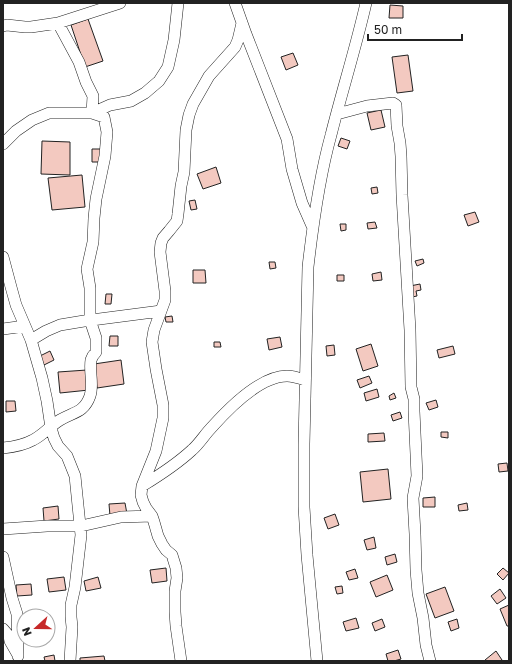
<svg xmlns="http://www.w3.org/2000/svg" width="512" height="664" font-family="'Golos Text',sans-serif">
<rect width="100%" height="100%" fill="#fff"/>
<path fill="#f3c9c0" stroke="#222" d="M390,5L403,6V18H389Z
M88,19L103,61L85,67L71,25Z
M293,53L298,65L286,70L281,57Z
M408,55L413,91L397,93L392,57Z
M381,110L385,127L371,130L367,113Z
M341,138L350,141L347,149L338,146Z
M42,141L70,142V175L41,174Z
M92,149H108V162H92Z
M216,167L221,183L203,189L197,174Z
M82,175L85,207L52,210L48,178Z
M377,187L378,193L372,194L371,188Z
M195,200L197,209L191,210L189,201Z
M475,212L479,222L468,226L464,215Z
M375,222L377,228L368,229L367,223Z
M340,224H346V230L341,231Z
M423,259L424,263L417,266L415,261Z
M269,262H275L276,268L270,269Z
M193,270H205L206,283H193Z
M381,272L382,280L373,281L372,274Z
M337,275H344V281H337Z
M420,284L421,290L416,291L417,296L412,297L410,286Z
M106,294H112L111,304H105Z
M172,316L173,322H166L165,317Z
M110,336H118V346H109Z
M280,337L282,347L269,350L267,339Z
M214,342H220L221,347H214Z
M371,344L378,366L363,371L356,349Z
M334,345L335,355L327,356L326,346Z
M453,346L455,354L439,358L437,350Z
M50,351L54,360L44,365L40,356Z
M121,360L124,384L97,388L94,364Z
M87,370L89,390L60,393L58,372Z
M369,376L372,383L360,388L357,380Z
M377,389L379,397L366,401L364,393Z
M394,393L396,398L390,400L389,396Z
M436,400L438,407L429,410L426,403Z
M6,401H15L16,411L6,412Z
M400,412L402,418L393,421L391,415Z
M441,432H448V438L441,437Z
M384,433L385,441L368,442V434Z
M507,463L508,471L499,472L498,464Z
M388,469L391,499L363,502L360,472Z
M435,497V507H423V498Z
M125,503L127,514L110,516L109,504Z
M467,503L468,510L459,511L458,505Z
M58,506L59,519L44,521L43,508Z
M335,514L339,525L328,529L324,518Z
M374,537L376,548L367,550L364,540Z
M395,554L397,562L387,565L385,557Z
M166,568L167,581L152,583L150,570Z
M503,568L509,573L503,580L497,574Z
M355,569L358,578L349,580L346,572Z
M387,575L393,590L376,597L370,582Z
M64,577L66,590L49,592L47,579Z
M98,577L101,588L86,591L84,581Z
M31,584L32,595L17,596L16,585Z
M342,586L343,593L337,594L335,587Z
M445,587L454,611L435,618L426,594Z
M500,589L506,598L497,604L491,596Z
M509,605V626H507L500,609Z
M356,618L359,628L346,631L343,622Z
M382,619L385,627L375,631L372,623Z
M457,619L459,628L451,631L448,622Z
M398,650L401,659L394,661H388L386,654Z
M496,651L502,660L500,661H486L485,660Z
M54,655L55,661H45L44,657Z
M104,656L105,661H80V658Z"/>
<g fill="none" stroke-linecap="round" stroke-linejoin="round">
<defs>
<path id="street" d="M235,3L246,34L287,139L292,169L302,203L313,228
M3,26L7,25L25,27H31L58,23L120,3
M337,114L367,106L393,103L396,105L397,126L400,143L401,156L402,195L410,330L411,387L414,399V411L417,476L413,498L415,534L416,570L418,593L423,618L426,645L430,661
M3,144L16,131L32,120L49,113H92L110,105L131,101L145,93L159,81L168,67L174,40L178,3
M3,257L11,287L16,305L31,340L42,378L47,401L51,428L54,438L58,446L67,456L75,476L81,535L75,587L71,605V617L72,627L70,661
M3,329L25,326
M31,340L46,331L60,325L84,321L161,311
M3,448C13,447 24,445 33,440C43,435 50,426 60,420C73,412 84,413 90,396C94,385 89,372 91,360C92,357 94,354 96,352V338L90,320V288L87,269L93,242L94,218L96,199L105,156L107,132L104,117L92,113L93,96L86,82L79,62L58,23
M142,486C160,475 177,464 192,450C200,443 205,434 212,427C229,408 260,376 287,376C293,376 299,378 305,380
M3,529L47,526H81L121,517L152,516
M3,557L12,598L17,614L18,656
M3,629L9,636L10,641L18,655
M181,661L176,626L175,612V591L177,578L176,568L172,555L166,550L162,544L158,536L154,522L152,516L146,508L143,502L141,495L142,486L156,451L163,418V405L156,369L152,342L154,330L165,300V291L160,252L161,243L163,238L169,231L177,221L178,214L181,186L184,172L186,130L189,115L193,104L209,76L235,47L238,40L242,23
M317,661L307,555L304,507V444L308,267C313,223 319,178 331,135C342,91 356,47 366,3"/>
</defs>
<use href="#street" stroke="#222" stroke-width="12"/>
<use href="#street" stroke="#fff" stroke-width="11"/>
</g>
<rect width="512" height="664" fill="none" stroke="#222222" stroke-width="8"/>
<g transform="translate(36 628) rotate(249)"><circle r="19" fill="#ffffff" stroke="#a7a7a7"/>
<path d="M0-3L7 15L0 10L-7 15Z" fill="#c62828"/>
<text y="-6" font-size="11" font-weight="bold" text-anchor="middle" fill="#222222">N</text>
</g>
<path d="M368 34v6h94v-6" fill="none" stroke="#222222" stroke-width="2"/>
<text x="374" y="34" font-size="12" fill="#222222" stroke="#ffffff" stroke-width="3" paint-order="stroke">50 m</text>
</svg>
